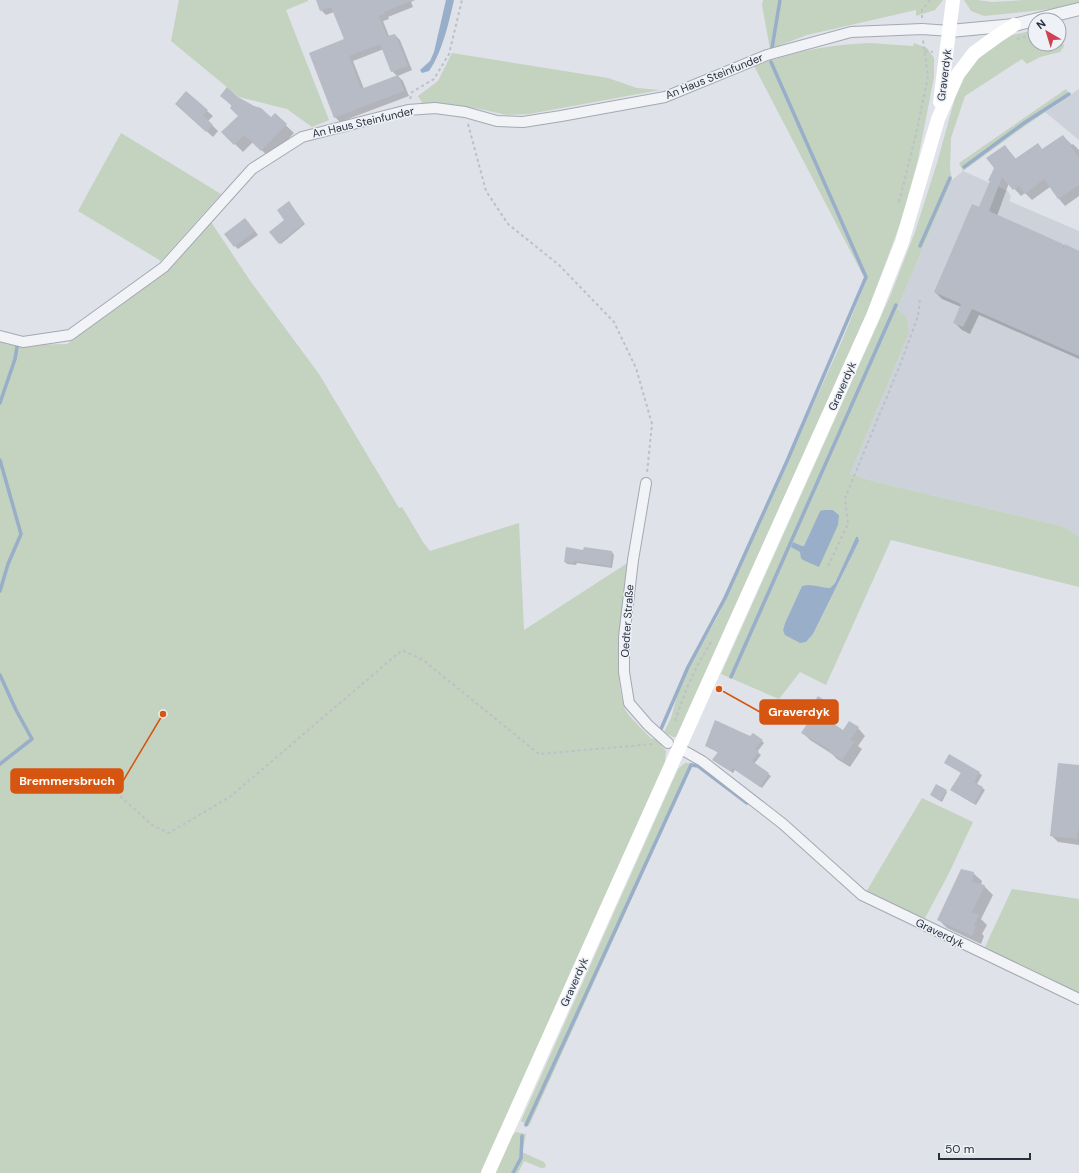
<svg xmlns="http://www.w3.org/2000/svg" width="1079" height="1173" font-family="'DM Sans',sans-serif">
<rect width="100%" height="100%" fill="#dfe2e8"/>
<path fill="#cdd1da" d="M1079,89V140L1045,112Z
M963,171L1008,191L1011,197L1009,201L1079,231V537L1066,527L876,482L850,474L909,333L897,309L952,180Z"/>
<path fill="#c4d2c0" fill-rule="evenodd" d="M179,0H308V1L286,10L329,120L312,127L287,109L239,97L171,41Z
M763,0H943L935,10L916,16V10L807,35L770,49L762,5Z
M964,0H977L992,2L1025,0H1079V2L1051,9L984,16L971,11Z
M1035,30V44H1059V35L1064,46L1060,52L1040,57L1027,64L1022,59L965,96L951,138L950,169L952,180L897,309L906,316L909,333L850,474L876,482L1066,527L1079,537V587L891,540L826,685L800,672L779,699L721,674L891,294L915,232L937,163L958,87L978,56L1012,35ZM833,510L839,515L801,558V552L793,542L802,546H804L820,511ZM856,537H858L859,541L813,634L806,642L783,630L785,623L802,586C811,583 821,588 830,588L835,583Z
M869,43L913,46L914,43L927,48L934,58V77L918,159L903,216L864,321L678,737H673L664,732L671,718L678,692L690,665L718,616L842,341L866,281L754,66C795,52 825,45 869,43Z
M452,53L608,78L637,88L660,90L529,114L507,115L475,108L433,104H423L418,96L438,81Z
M1066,89L1070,95L1025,126L963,171L959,163Z
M121,133L221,194L161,261L78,211Z
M211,222L251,282L319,374L399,508L402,507L423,542L430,551L519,523L524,630L629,562C624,604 611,670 625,709C628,716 645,732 652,739L663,735L661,745L666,751L665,763L481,1173H0V341L18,345L67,344L170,269Z
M685,763H693L529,1126L521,1121L678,769Z
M922,798L973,822L949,873L924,920L866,892Z
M1012,889L1079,899V994L984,949Z
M516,1132L526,1134L522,1152L544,1162L546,1166L544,1168H541L524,1161L518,1173H495L512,1135Z"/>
<path fill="#99aec9" d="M446,0H454C449,22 442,53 429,71L422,73L420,70L430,61L434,52Z
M824,510H833L839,515L838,525L819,567L803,560L801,558L800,552L791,547L793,542L802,546H804L820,511Z
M856,537H858L859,541L813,634L806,642L800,643L785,635L783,630L785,623L802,586C811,583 821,588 830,588L835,583Z"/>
<path fill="#0003" fill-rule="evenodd" d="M317,0H415L411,2L413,7L388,17L389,19L383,21L389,36L395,35L400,40L412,70L398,76L403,81L409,96L340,122L335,117L345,40L334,12L326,15L321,10ZM384,49L392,71L397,76L364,89L353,61Z
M186,93L213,116L208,121L218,131L213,137L182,109Z
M221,96L238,98L271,119L275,115L294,133L270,158L253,142L243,152L223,132L239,116L232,106Z
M1063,136L1072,145L1073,144L1079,150V196L1065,206L1059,199L1050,187L1032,200L1025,193L1021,196L1009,183L997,216L1063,245L1065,247L1079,252V359L979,315L970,334L962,330L955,323L961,307L942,299L935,292L979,208L1005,146L1016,159L1043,150Z
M290,204L305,224L281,244L271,232L285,221Z
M248,222L258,235L238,249L235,246Z
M584,551L612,552L614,555L612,568L577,563L576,565L567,564L565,562Z
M832,707L839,714L833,725L843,731L858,728L865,736L858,746L862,749L850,767L837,759L832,754L810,740L803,733L809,723L799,717L792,710Z
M762,741L764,743L757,752L761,755L754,764L771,776L762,788L735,770L733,773L716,762L719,753L706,746Z
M949,755L982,775L977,784L985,790L976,805L951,790L961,773Z
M1079,766V845L1058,842L1051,835Z
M946,791L947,792L942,802L933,796Z
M973,873L982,881L981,885L984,886L993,895L981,919L987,925L982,934L984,936L981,944L947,928L938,919Z"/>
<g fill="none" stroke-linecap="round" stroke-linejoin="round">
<path stroke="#99aec9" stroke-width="3.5" d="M772,48L780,0
M964,167L1024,123L1069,94
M920,246L950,178
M0,403L15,359L17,347
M0,460L21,534L8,564L0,591
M0,675L16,710L32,739L0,764
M731,677L896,305
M661,729L688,667L725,598L787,461L866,277L771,62
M526,1125L691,765L698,766L747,803
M513,1173L521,1158L522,1136"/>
</g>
<path fill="#b6bbc5" d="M316,0H413L384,12L385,14L379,16L387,36L395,34L408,66L391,72L380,44L349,56L361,89L398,75L404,91L334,118L309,53L344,39L331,7L320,11Z
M227,87L238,97L254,106L261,108L271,117L275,113L287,124L261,151L244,135L234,145L221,132L238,116L230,108L232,105L220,96Z
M186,91L208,110L203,115L213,125L206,132L175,104Z
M1063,135L1079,158V185L1058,199L1044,179L1025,194L1019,186L1013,190L1002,177L989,211L1063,244V248L1065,244L1079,251V356L972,309L963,327L953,323L961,304L934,292L972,204L979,207L990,181H988L994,168L986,158L1005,145L1015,159L1038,143L1042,149Z
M289,201L304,223L279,244L269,232L284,220L277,210Z
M245,218L255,231L234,247L224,234Z
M566,547L583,550L584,547L612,551L610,566L574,561V563L564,562Z
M818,696L833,706L825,718L843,730L849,721L859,727L850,740L855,741L842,760L829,752L830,750L801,733L809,721L791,710L798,699L811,707Z
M715,720L750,736L753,733L763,740L755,749L759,752L752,761L769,773L760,787L733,768L730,771L712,760L718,752L705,746Z
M949,754L980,772L974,782L983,787L974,804L950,790L961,773L944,763Z
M1058,763L1079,765V826L1077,839L1050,836Z
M936,784L947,790L940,801L930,795Z
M961,869L974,872L972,882L985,885L972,912L979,915L974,926L976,927L972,936L937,920Z"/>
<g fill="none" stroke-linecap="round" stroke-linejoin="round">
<defs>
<path id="minor" d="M0,336L23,342L70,335L164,267L252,169L302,137L408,110L435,108L465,112L497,121L523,122L561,116L665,97L767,55L851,32L922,29L950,31
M646,483L633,560L624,637V672L629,703L648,725L668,743
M679,748L702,761L783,824L862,895L1079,999"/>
<path id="tertiary" d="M950,31L1014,25L1079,9"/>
</defs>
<use href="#minor" stroke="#a4a9b2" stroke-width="12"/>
<use href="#tertiary" stroke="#a4a9b2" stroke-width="14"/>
<path stroke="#bdc0c7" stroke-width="2" stroke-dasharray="3 3" stroke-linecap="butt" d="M922,18V10L930,0
M1017,39L1035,34
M925,51L933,52
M410,99L412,92L434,79L449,54L462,0
M468,124L486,191L508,224L559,265L614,322L636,368L652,424L647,473
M899,202L916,134L928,76L923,40
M828,566L848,524L845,498L900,365L918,316L920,298
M675,721L686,690L697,666L711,642
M89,768L152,825L169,833L231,796L402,650L423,660L539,754L653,744"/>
<use href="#minor" stroke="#f1f3f7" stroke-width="10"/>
<use href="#tertiary" stroke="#f1f3f7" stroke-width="12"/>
<path stroke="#fff" stroke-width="14" d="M940,102L953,0
M488,1173L873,316L902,242L938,119L958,74L974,53L996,37L1014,25"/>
</g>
<g text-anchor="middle" stroke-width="3" stroke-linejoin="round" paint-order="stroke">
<g font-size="11" fill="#282f3f" stroke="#eef1f6">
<text transform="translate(944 75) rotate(-83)" y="4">Graverdyk</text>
<text transform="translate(714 76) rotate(-22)" y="4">An Haus Steinfunder</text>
<text transform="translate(363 122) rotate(-13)" y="4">An Haus Steinfunder</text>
<text transform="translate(842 386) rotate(-66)" y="4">Graverdyk</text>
<text transform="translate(627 621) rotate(-86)" y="4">Oedter Straße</text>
<text transform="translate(940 933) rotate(26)" y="4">Graverdyk</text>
<text transform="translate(574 982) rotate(-66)" y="4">Graverdyk</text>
</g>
</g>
<path fill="none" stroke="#d55511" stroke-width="1.5" d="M719 689L760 712M163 714L123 781"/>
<g fill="#d55511" stroke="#eef1f6" stroke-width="1.5">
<circle cx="719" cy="689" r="4"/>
<circle cx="163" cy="714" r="4"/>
</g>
<g fill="#d55511" stroke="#d55511" stroke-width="1.5">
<rect x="760" y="700" width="78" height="24" rx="4"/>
<rect x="11" y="769" width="112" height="24" rx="4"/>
</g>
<g font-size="12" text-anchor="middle" font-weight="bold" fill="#fff">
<text x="799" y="716">Graverdyk</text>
<text x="67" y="785">Bremmersbruch</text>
</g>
<g transform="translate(1047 32) rotate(322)"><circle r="19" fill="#eef1f6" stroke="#9fa3ad"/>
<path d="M0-3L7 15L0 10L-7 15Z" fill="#cf4251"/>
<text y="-6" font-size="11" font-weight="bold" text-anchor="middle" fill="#282f3f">N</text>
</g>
<path d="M939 1153v6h91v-6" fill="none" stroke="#282f3f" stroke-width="2"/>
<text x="945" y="1153" font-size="12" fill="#282f3f" stroke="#eef1f6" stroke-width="3" paint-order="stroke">50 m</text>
</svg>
